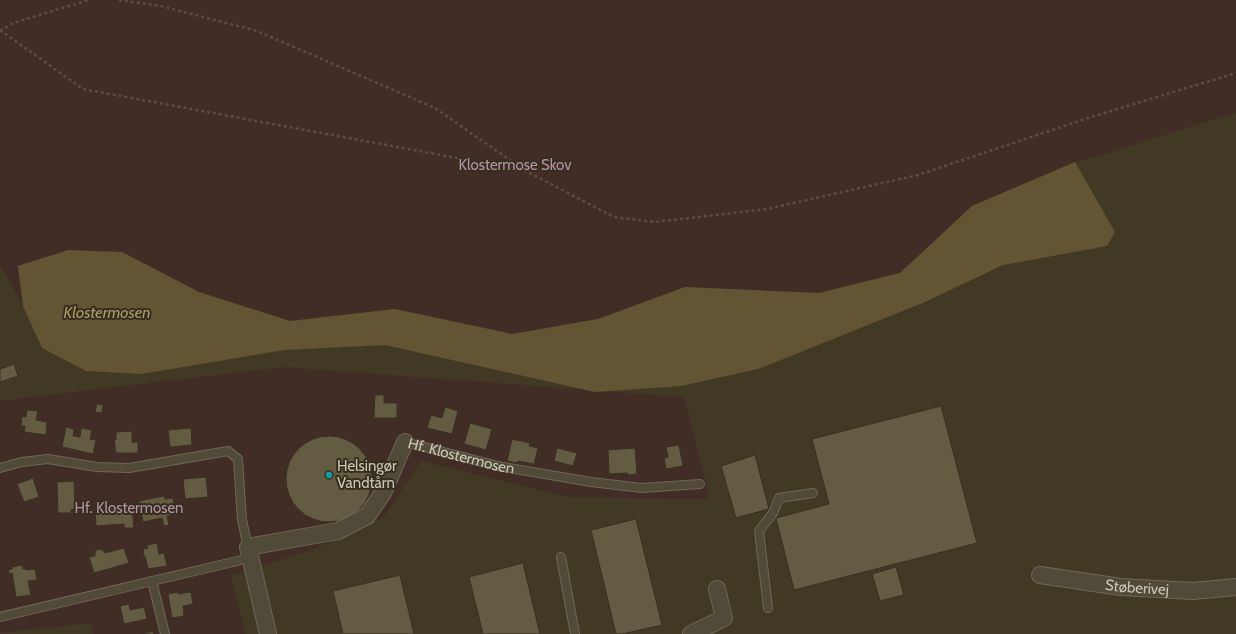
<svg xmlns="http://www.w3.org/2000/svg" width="1236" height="634" font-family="Cabin,sans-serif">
<rect width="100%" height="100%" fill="#423924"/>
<path fill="#422d26" d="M0,0H1236V112L1103,155L1075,162L972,206L900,273L819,293L685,287L598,319L512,334L395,309L290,321L199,292L122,252L18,266L23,306L0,264Z
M285,367L684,397L710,499L567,497L421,461L383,518L309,551L231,576L246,634H93L90,623L0,633V401L148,383Z"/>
<path fill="#635533" d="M1075,162L1115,232L1107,246L1003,265L925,302L758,369L681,386L595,392L385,345L284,350L141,374L86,371L42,348L23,306L18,266L68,250L122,252L199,292L290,321L395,309L512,334L598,319L685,287L819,293L900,273L972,206Z"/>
<path fill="#645b43" stroke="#383120" d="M14,364L18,376L0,382V369Z
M375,395H384V403H397V418H374Z
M97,404L103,405L102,413L95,412Z
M941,406L977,543L794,590L776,518L829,504L812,439Z
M445,407L458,411L452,434L427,428L431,415L442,418Z
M27,410L38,411L36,420L47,422L46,435L24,432L25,426H21L22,416L26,417Z
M470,423L492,429L486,450L464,444Z
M66,427L74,429L73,436L80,437L81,428L92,430L90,439L96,440L93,454L62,447Z
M191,428L192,445L170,447L168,430Z
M132,431V442H138V453H116L114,440H116V432Z
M286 479a43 43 0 1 1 86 0a43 43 0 1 1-86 0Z
M512,439L530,443L529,446L538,448L534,464L518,461L517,463L507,461Z
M679,445L683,466L666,469L664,458L668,457L666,447Z
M557,448L577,453L573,466L554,461Z
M635,448L637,474L628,475L627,473L609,474L608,450Z
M755,455L769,509L736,518L721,466Z
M206,477L208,497L185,499L183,479Z
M33,478L39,497L24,502L17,484Z
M74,481L75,509L71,510V513H58L57,482Z
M164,496L165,499L173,498L176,515L167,516L169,525L164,526L162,518L143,522L139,501Z
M132,506L134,528H124V524L96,526L95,508Z
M636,519L662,625L622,634H616L591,530Z
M157,543L159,554L164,553L167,566L148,569L145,556H144L143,552L144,549L148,548L147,545Z
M124,548L129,563L94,573L89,557L95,556V550L101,549L102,550H103L105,553Z
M523,563L540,634H483L469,577Z
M22,565L23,569H26L27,570L35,569L37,580L28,581L31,595L16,597L12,573L9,574L8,570L12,569V567Z
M896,567L904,595L880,601L872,574Z
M400,575L414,634H343L333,591Z
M178,592V594L191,592L193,604L183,606L184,616L172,618L168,594Z
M129,604L130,610L144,607L147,619L124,624L120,606Z
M153,631L154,634H142Z"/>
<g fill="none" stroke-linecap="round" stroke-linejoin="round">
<defs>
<g id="lane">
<path id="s1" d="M405,442L498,466L591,482L642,488L700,484"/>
<path d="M0,468L22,462L48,459L97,467L129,468L228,451L238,459L242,520L248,547"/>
<path d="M561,557L575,634"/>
<path d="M152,581L165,634"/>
<path d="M768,608L759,531L773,513L779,498L813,493"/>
<path d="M0,617L250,558"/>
</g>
<g id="street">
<path id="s2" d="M1040,575L1121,587L1193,591L1236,587"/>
<path d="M268,634L248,547L338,531L367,516L383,493L405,442"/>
<path d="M691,634L724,618L717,589"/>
</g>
</defs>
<use href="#lane" stroke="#6e6857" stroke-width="10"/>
<use href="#street" stroke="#6e6857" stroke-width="18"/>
<path stroke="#5f4a45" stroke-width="2.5" stroke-dasharray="3 3" stroke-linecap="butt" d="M119,0L161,6L257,31L435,108L524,170L614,217L655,222L767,209L918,175L1091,117L1236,73
M0,30L83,89L522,170
M0,31L13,23L89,0"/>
<use href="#lane" stroke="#514a39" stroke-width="8"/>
<use href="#street" stroke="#514a39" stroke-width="16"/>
</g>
<circle fill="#0f9aa8" stroke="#362f1d" stroke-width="1.5" cx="329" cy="475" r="4"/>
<g text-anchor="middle" stroke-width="4" stroke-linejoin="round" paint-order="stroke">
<g font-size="15" fill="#b690a8" stroke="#362f1d">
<text x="515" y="170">Klostermose Skov</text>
<text x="129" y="513">Hf. Klostermosen</text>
</g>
<g font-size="15" fill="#cbc6b5" stroke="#362f1d">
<text dy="5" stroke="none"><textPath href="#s1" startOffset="58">Hf. Klostermosen</textPath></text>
<text dy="5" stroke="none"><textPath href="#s2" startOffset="98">Støberivej</textPath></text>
</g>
<g font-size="15" fill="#cbc6b5" stroke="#362f1d" text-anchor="start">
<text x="337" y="471">Helsingør<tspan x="337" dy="17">Vandtårn</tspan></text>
</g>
<g font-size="16" font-style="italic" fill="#ac996d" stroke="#362f1d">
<text x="107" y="318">Klostermosen</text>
</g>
</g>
</svg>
